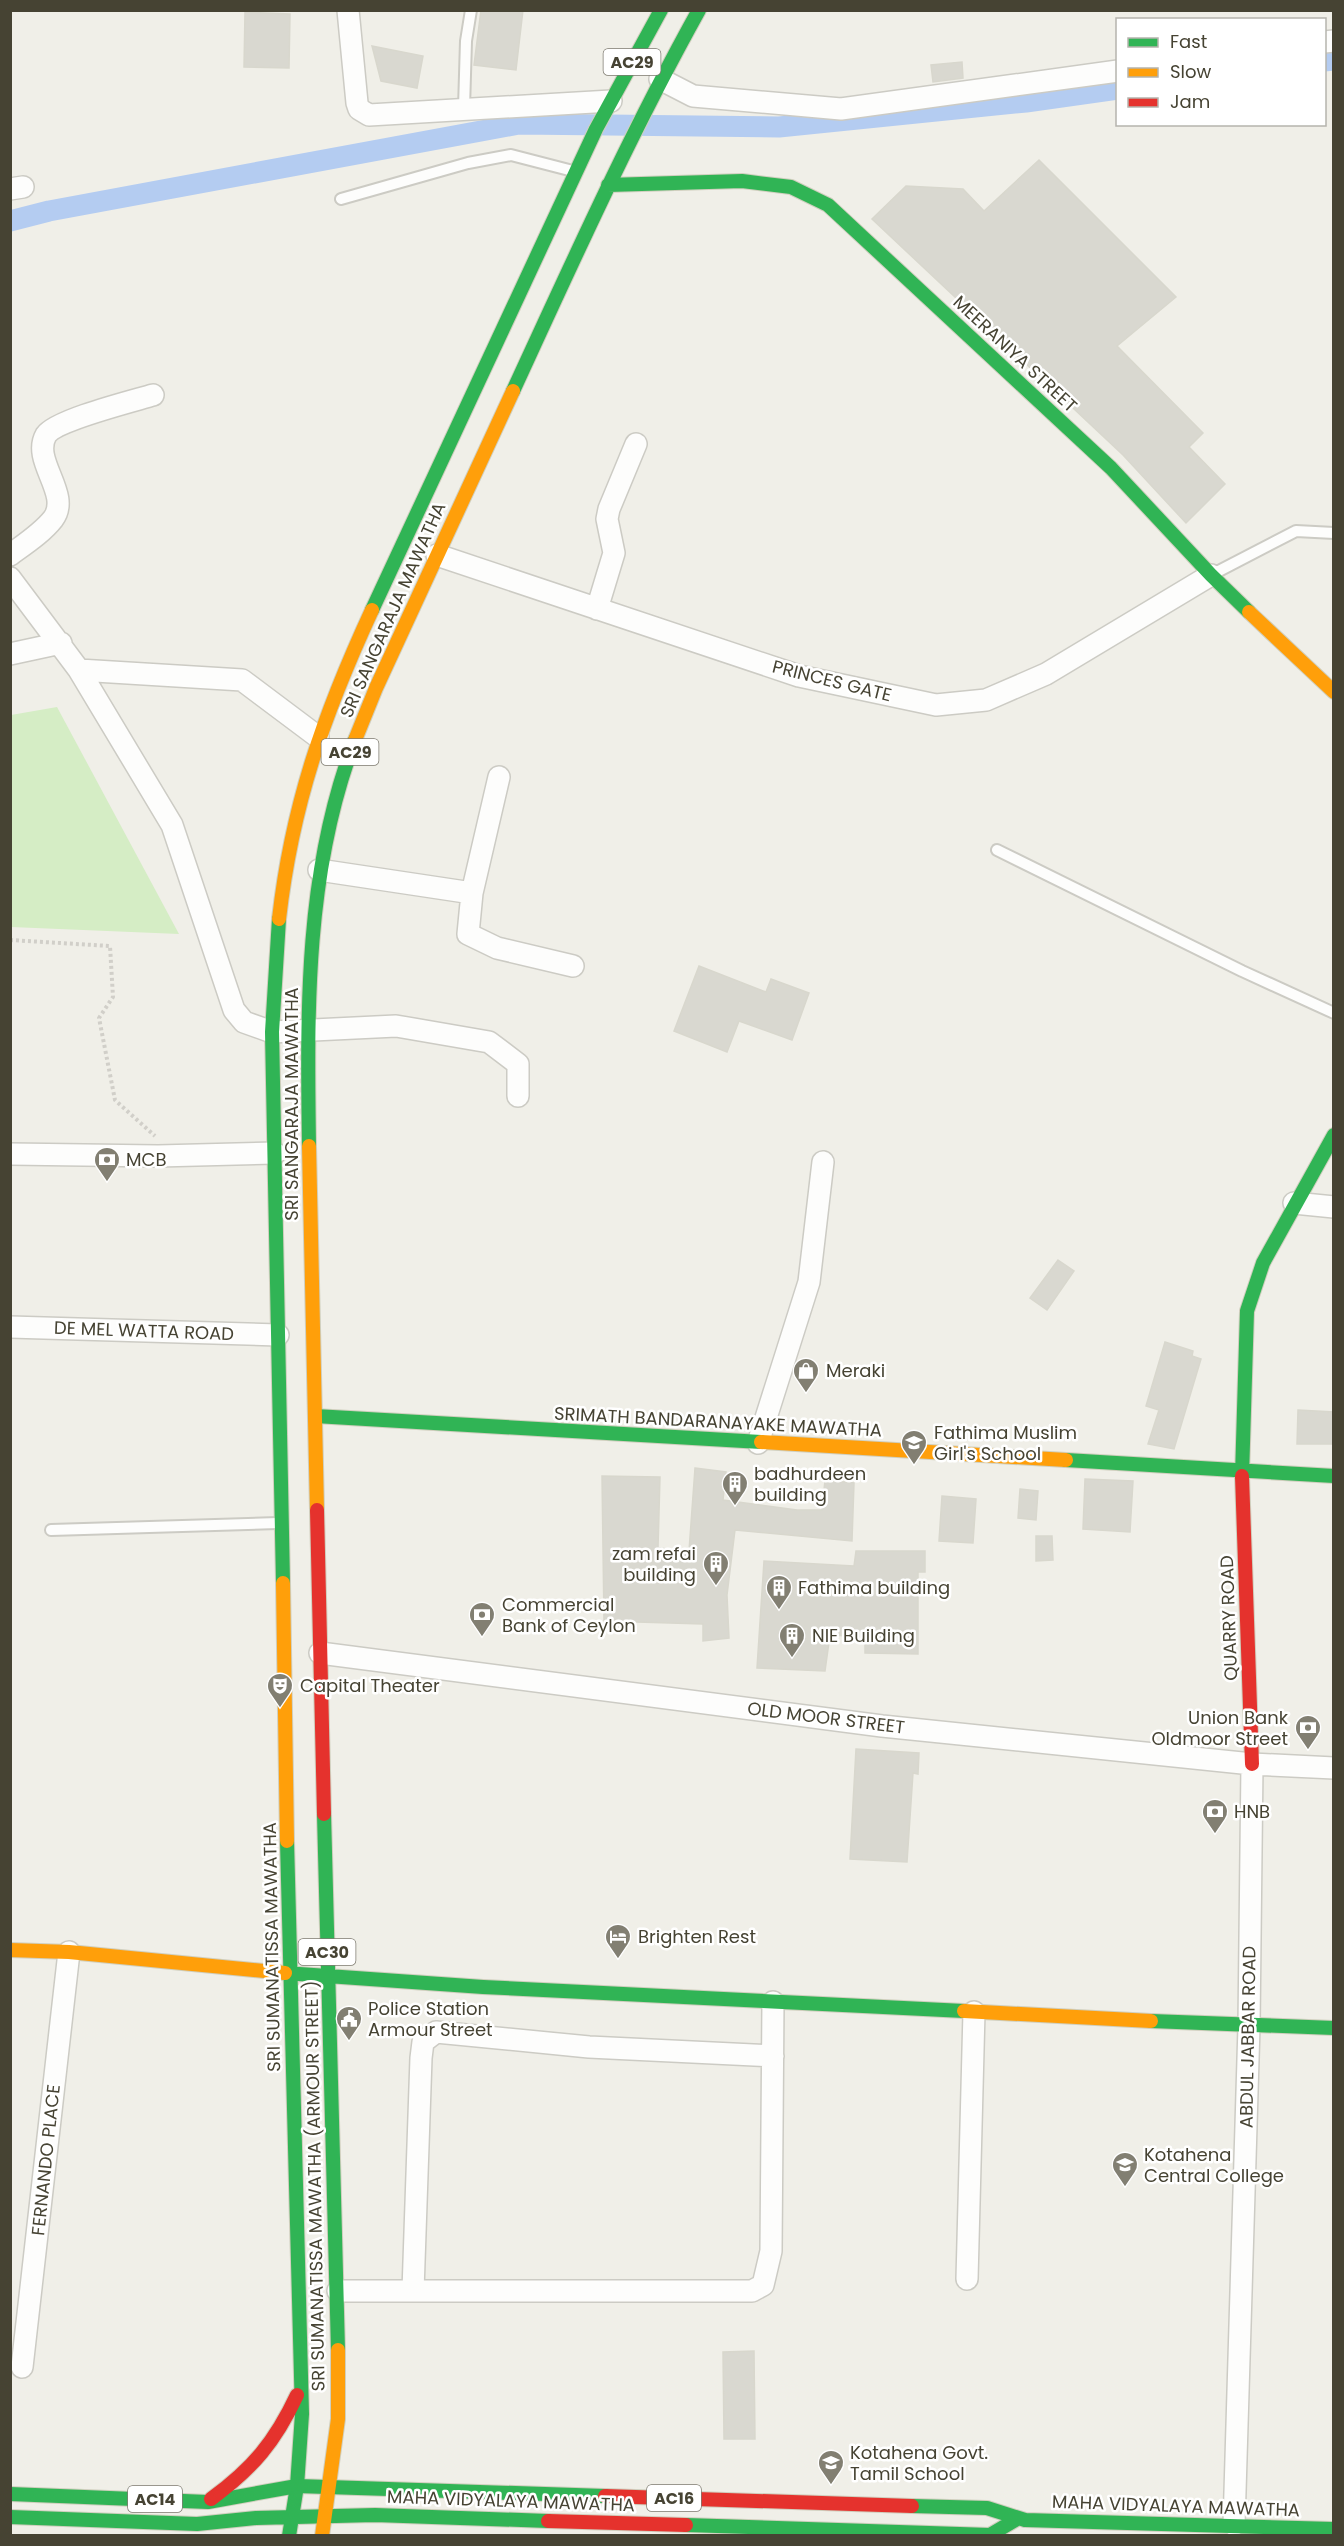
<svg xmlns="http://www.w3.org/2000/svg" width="1344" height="2546" font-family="Poppins,sans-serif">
<rect width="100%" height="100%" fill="#f0efe8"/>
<path fill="#d5edc5" d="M57,707L179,934L11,927V715Z"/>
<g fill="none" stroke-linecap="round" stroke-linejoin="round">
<path stroke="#b4ccf1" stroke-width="21" d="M1324,61L1334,60
M10,221L49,211L519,124L779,127L1026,102L1118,89"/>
</g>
<path fill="#d9d8d0" stroke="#d8d7cd" stroke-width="1.5" d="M481,10H523L516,70L474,65Z
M245,12L290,14L289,68L244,67Z
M372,46L423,56L417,88L381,81Z
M962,62L963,78L933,82L931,65Z
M1039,160L1176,297L1117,346L1203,433L1189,447L1225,484L1186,523L1123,455L872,219L906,186L963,189L984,211Z
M699,966L766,992L771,979L809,993L792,1040L739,1021L727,1052L674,1031Z
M1058,1260L1074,1271L1047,1310L1030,1298Z
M1165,1342L1193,1351L1192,1356L1201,1359L1174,1449L1148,1444L1159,1410L1146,1406Z
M1298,1410L1334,1412V1444H1297Z
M695,1468L726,1472L723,1500L797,1510H822L825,1480L854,1483L852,1541L735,1530L727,1595L729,1638L703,1641V1624L604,1621L602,1476L660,1477L658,1548L689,1551Z
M1085,1479L1133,1481L1130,1532L1083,1529Z
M1020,1489L1038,1491L1036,1520L1018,1518Z
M942,1496L976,1499L973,1543L939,1541Z
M1036,1536H1052L1053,1560L1036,1561Z
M856,1551H925V1572H918V1654L865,1653V1637L830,1635L825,1671L757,1668L764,1561L854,1566Z
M856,1749L919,1753L918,1774L913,1773L907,1862L850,1859Z
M754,2351L755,2439H724L723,2352Z"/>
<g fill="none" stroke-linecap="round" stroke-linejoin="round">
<defs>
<path id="lane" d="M464,108L466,41L471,10
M341,199L468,163L511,155L573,171
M1213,574L1296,531L1334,533
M997,850L1242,971L1334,1013
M51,1530L278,1523"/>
<path id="street" d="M348,10L357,103L359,109L369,115L611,101
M1324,42L1334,41
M660,79L693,96L841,109L1118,71
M10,189L23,187
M10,555C25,544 42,533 53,519C72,494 31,461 46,435C56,420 133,401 153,395
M437,555L799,676L936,705L986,700L1046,674L1211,575
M10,578L79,670L172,825L234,1010L244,1022L272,1032L396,1026L489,1042L518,1064V1096
M597,609L614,553L607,519L609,509L636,444
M10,654L61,643
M79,670L242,680L318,737
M499,777L472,893L468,934L497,948L573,966
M319,870L472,893
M10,1154L158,1156L275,1153
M1294,1203L1334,1207
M10,1327L278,1335
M758,1443L809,1282L823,1162
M320,1653L882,1726L1252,1764L1334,1768
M967,2279L974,2012
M338,2291H752L763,2285L771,2251L773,2002
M413,2291L421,2058L423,2042L436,2032L589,2047L773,2056
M22,2367L69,1952
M1234,2525L1249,2026L1252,1764"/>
<path id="fast" d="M608,185L742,181L791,187L828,205L1111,468L1211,575L1249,612
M513,391C572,263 630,134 699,10
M372,610L596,129L661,10
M279,919L272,1032L283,1583
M309,1146C307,1009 305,870 355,740
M315,1416L761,1442
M1066,1460L1334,1476
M1242,1476L1247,1311L1263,1263L1334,1135
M324,1814L338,2350
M287,1841L302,2414L297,2486L289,2536
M285,1973L483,1987L964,2011
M1151,2021L1334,2028
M10,2494L208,2502L297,2486L605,2496
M912,2506L987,2508L1025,2520L1334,2529
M10,2517L197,2524L256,2518L375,2515L548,2521
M686,2525L990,2535L1017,2519"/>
<path id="slow" d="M1249,612L1334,692
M355,740L376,688L513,391
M279,919C292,804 324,714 372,610
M309,1146L317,1510
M761,1442L1066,1460
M283,1583L287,1841
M10,1950L69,1952L285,1973
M964,2011L1151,2021
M322,2536L338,2419V2350"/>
<path id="jam" d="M1242,1476L1252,1764
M317,1510L324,1814
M605,2496L912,2506
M211,2499C253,2468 275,2442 297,2395
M548,2521L686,2525"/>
</defs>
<use href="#lane" stroke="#cccbc4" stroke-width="14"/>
<use href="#street" stroke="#cccbc4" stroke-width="24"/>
<use href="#fast" stroke="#d0cfbe" stroke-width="16"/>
<use href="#slow" stroke="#d0cfbe" stroke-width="16"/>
<use href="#jam" stroke="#d0cfbe" stroke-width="16"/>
<path stroke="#d1cfc9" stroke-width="4" stroke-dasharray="3 3" stroke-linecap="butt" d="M10,940L110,946L113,997L99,1018L115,1100L155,1136"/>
<use href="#lane" stroke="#fdfdfc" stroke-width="10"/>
<use href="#street" stroke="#fdfdfc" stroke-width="21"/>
<use href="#fast" stroke="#30b455" stroke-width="14"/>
<use href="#slow" stroke="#ff9f0a" stroke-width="14"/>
<use href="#jam" stroke="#e5322d" stroke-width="14"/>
</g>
<defs>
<symbol id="bank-pin" viewBox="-11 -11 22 30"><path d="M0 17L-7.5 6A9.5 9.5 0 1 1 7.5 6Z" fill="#827f72" stroke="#fff"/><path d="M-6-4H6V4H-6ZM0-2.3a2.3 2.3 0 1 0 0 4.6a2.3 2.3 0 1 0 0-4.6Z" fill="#fff"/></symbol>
<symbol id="shop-pin" viewBox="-11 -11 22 30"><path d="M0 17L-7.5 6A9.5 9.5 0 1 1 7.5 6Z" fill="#827f72" stroke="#fff"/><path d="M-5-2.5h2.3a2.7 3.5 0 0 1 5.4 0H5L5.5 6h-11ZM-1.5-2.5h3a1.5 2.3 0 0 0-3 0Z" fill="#fff"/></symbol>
<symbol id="school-pin" viewBox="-11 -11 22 30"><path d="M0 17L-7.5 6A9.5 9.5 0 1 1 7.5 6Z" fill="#827f72" stroke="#fff"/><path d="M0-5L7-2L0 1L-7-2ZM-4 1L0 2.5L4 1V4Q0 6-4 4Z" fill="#fff"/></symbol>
<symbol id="building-pin" viewBox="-11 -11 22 30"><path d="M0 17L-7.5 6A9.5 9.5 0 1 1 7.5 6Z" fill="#827f72" stroke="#fff"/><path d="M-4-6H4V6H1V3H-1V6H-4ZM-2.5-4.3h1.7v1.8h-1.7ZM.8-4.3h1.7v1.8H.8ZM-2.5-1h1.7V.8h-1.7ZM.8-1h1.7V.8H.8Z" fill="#fff"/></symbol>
<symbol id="theatre-pin" viewBox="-11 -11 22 30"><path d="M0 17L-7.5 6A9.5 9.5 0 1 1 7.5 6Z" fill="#827f72" stroke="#fff"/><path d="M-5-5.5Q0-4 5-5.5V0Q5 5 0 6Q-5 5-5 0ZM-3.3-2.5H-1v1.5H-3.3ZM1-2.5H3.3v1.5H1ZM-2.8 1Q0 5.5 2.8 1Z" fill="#fff"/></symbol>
<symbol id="hotel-pin" viewBox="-11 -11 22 30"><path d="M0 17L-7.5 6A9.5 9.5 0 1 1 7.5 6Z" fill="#827f72" stroke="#fff"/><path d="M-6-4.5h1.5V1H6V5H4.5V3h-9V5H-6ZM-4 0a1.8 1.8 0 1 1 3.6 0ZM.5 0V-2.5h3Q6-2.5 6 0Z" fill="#fff"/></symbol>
<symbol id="civic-pin" viewBox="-11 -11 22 30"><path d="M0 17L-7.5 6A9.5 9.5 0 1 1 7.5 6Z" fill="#827f72" stroke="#fff"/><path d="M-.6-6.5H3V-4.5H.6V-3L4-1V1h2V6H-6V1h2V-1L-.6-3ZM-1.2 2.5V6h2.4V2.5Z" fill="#fff"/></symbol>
</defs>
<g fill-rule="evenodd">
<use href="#bank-pin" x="92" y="1145" width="30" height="40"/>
<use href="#shop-pin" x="791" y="1356" width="30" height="40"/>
<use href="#school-pin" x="899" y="1428" width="30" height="40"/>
<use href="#building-pin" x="720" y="1469" width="30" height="40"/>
<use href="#building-pin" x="701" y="1549" width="30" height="40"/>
<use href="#building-pin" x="764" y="1573" width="30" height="40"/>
<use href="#bank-pin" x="467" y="1600" width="30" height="40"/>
<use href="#building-pin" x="777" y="1621" width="30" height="40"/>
<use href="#theatre-pin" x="265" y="1671" width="30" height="40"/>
<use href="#bank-pin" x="1293" y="1713" width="30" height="40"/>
<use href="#bank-pin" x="1200" y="1797" width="30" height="40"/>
<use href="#hotel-pin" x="603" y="1922" width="30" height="40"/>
<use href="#civic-pin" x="334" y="2004" width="30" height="40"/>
<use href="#school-pin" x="1110" y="2150" width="30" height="40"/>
<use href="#school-pin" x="816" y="2448" width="30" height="40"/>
</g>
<g text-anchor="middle" stroke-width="5" stroke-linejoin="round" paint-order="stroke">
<g fill="#fff" stroke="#7e7b70" stroke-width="1.5">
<rect x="603.5" y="49" width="57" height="26" rx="4.5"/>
<rect x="321.5" y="739" width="57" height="26" rx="4.5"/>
<rect x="298.5" y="1939" width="57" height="26" rx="4.5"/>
<rect x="647" y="2485" width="54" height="26" rx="4.5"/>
<rect x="128" y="2486" width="54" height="26" rx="4.5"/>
</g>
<g font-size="16" font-weight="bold" fill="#464333">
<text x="632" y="68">AC29</text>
<text x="350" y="758">AC29</text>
<text x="327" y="1958">AC30</text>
<text x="674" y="2504">AC16</text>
<text x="155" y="2505">AC14</text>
</g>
<g font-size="18" fill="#464333" stroke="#fff">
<text transform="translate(1015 354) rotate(43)" y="6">MEERANIYA STREET</text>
<text transform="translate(393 610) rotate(-66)" y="6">SRI SANGARAJA MAWATHA</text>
<text transform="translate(832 681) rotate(14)" y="6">PRINCES GATE</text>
<text transform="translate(292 1104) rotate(-90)" y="6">SRI SANGARAJA MAWATHA</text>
<text transform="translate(144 1331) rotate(2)" y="6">DE MEL WATTA ROAD</text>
<text transform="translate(718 1422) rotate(3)" y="6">SRIMATH BANDARANAYAKE MAWATHA</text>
<text transform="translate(1229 1618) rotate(-92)" y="6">QUARRY ROAD</text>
<text transform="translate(826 1718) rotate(7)" y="6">OLD MOOR STREET</text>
<text transform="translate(272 1947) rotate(-91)" y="6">SRI SUMANATISSA MAWATHA</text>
<text transform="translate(1248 2037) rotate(-89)" y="6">ABDUL JABBAR ROAD</text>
<text transform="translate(46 2160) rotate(-84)" y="6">FERNANDO PLACE</text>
<text transform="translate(315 2186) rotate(-91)" y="6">SRI SUMANATISSA MAWATHA (ARMOUR STREET)</text>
<text transform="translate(511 2501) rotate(2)" y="6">MAHA VIDYALAYA MAWATHA</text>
<text transform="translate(1176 2506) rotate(2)" y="6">MAHA VIDYALAYA MAWATHA</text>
</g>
<g font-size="18" fill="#464333" stroke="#fff" text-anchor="start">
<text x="126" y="1166">MCB</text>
<text x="826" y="1377">Meraki</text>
<text x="934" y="1439">Fathima Muslim<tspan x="934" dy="21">Girl's School</tspan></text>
<text x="754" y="1480">badhurdeen<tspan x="754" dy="21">building</tspan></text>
<text x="696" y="1560" text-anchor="end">zam refai<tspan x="696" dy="21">building</tspan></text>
<text x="798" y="1594">Fathima building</text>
<text x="502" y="1611">Commercial<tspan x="502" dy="21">Bank of Ceylon</tspan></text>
<text x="812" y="1642">NIE Building</text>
<text x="300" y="1692">Capital Theater</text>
<text x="1288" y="1724" text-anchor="end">Union Bank<tspan x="1288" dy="21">Oldmoor Street</tspan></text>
<text x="1234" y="1818">HNB</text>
<text x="638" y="1943">Brighten Rest</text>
<text x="368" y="2015">Police Station<tspan x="368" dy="21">Armour Street</tspan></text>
<text x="1144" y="2161">Kotahena<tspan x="1144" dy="21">Central College</tspan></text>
<text x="850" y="2459">Kotahena Govt.<tspan x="850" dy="21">Tamil School</tspan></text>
</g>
</g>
<rect width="1344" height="2546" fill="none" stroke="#464333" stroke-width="24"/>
<rect x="1116" y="18" width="210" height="108" fill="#ffffff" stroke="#b5b4ad" stroke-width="1.5"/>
<rect x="1128" y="38" width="30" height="9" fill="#30b455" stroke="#b5b4ad" stroke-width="1.5"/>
<text x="1170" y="48" font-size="18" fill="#464333">Fast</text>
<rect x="1128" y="68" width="30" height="9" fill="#ff9f0a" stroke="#b5b4ad" stroke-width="1.5"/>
<text x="1170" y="78" font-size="18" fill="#464333">Slow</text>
<rect x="1128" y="98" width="30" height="9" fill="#e5322d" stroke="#b5b4ad" stroke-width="1.5"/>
<text x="1170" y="108" font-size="18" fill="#464333">Jam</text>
</svg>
